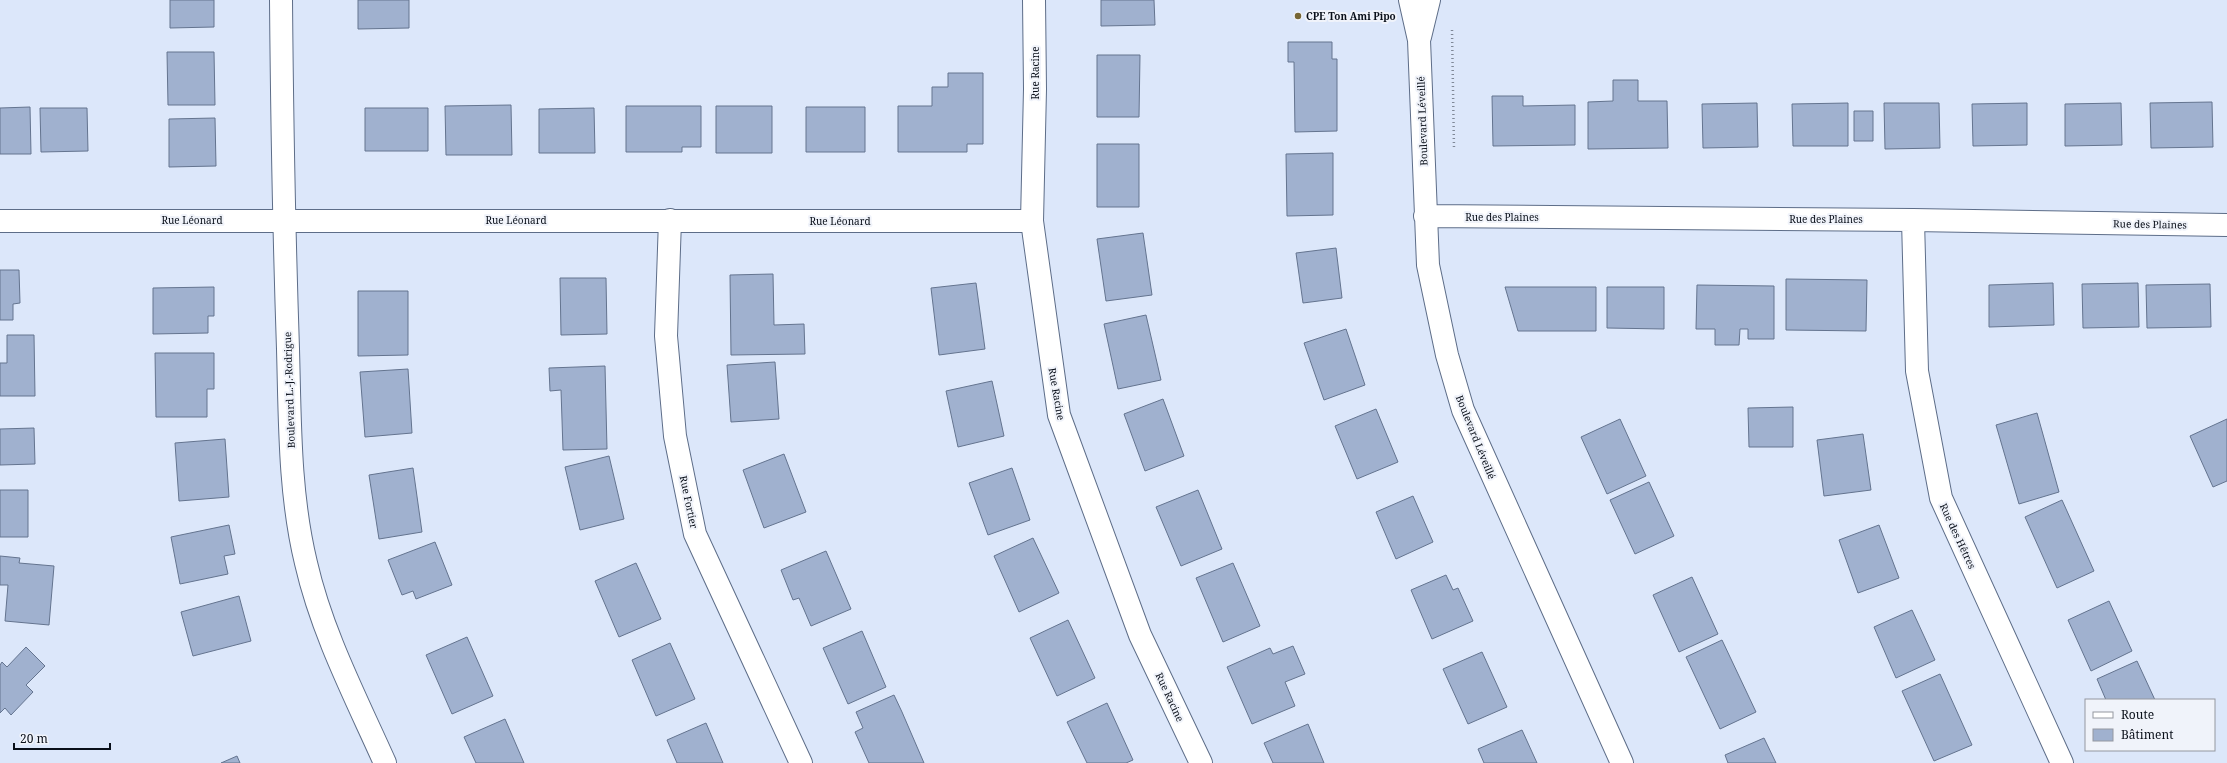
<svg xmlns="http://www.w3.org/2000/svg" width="2227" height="763" font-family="'Noto Serif',serif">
<rect width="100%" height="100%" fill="#dce7fa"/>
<path fill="#a0b1cf" stroke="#64748f" d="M170,0H214V27L170,28Z
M358,0H409V28L358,29Z
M1101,0H1154L1155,25L1101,26Z
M1288,42H1332V59H1337V131L1295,132L1294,62H1288Z
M167,52H214L215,105H168Z
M1097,55H1140L1139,117H1097Z
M948,73H983V144H967V152H898V106H932V87H948Z
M1613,80H1638V101H1667L1668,148L1588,149V102L1613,101Z
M1492,96H1523V106L1575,105V145L1493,146Z
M2212,102L2213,147L2151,148L2150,103Z
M1757,103L1758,147L1703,148L1702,104Z
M1848,103V146H1793L1792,104Z
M1884,103H1939L1940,148L1885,149Z
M2027,103V145L1973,146L1972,104Z
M2121,103L2122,145L2065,146V104Z
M511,105L512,155H446L445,106Z
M626,106H701V147H682V152H626Z
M716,106H772V153H716Z
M30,107L31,154H0V108Z
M806,107H865V152H806Z
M40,108H87L88,151L41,152Z
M365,108H428V151H365Z
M594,108L595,153H539V109Z
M1854,111H1873V141H1854Z
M215,118L216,166L169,167V119Z
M1097,144H1139V207H1097Z
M1333,153V215L1287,216L1286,154Z
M1143,233L1152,295L1106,301L1097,239Z
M1336,248L1342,298L1303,303L1296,253Z
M0,270H19L20,303L13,304V320H0Z
M773,274L774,325L804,324L805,354L731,355L730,275Z
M560,278H606L607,334L561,335Z
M1786,279L1867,280L1866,331L1786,330Z
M976,283L985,349L939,355L931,288Z
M2053,283L2054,325L1989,327V285Z
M2138,283L2139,327L2083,328L2082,284Z
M2210,284L2211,327L2147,328L2146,285Z
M1697,285L1774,286V339H1748V329H1740L1739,345H1715V329H1696Z
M214,287V316H208V333L153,334V288Z
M1505,287H1596V331H1518Z
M1607,287H1664V329L1607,328Z
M358,291H408V355L358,356Z
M1146,315L1161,380L1118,389L1104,324Z
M1346,329L1365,385L1324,400L1304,343Z
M7,335H34L35,396H0V363H7Z
M155,353H214V389H207V417H156Z
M775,362L779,419L731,422L727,365Z
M605,366L607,449L563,450L561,390L550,391L549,368Z
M408,369L412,433L365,437L360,372Z
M992,381L1004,436L958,447L946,391Z
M1163,399L1184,456L1145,471L1124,414Z
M1793,407V447H1749L1748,408Z
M1376,409L1398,462L1357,479L1335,426Z
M2037,413L2059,492L2019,504L1996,425Z
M1620,419L1646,476L1607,494L1581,437Z
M2227,419V481L2213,487L2190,436Z
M34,428L35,464L0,465V429Z
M1863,434L1871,490L1824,496L1817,440Z
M225,439L229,497L179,501L175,443Z
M784,454L806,512L764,528L743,470Z
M609,456L624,519L580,530L565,467Z
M413,468L422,532L379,539L369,475Z
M1012,468L1030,520L988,535L969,483Z
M1649,482L1674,536L1635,554L1610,500Z
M0,490H28V537H0Z
M1198,490L1222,549L1181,566L1156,507Z
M1413,496L1433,542L1396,559L1376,512Z
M2062,500L2094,571L2057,588L2025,517Z
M229,525L235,554L224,556L228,574L180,584L171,537Z
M1879,525L1899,578L1858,593L1839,540Z
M1033,538L1059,593L1019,612L994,556Z
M435,542L452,585L416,599L413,591L402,595L388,560Z
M826,551L851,609L811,626L799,598L793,600L781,570Z
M0,556L20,558L19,563L54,566L49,625L5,621L8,585H0Z
M636,563L661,619L619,637L595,581Z
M1233,563L1260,626L1223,642L1196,578Z
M1446,575L1453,590L1458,588L1473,621L1432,639L1411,590Z
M1692,577L1718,634L1679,652L1653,595Z
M239,596L251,641L193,656L181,612Z
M2109,601L2132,651L2091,671L2068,620Z
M1912,610L1935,660L1896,678L1874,627Z
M1068,620L1095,678L1057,696L1030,638Z
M862,631L886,687L848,704L823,648Z
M467,637L493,696L452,714L426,655Z
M1722,640L1756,712L1720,729L1686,657Z
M670,643L695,699L656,716L632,660Z
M1293,646L1305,674L1285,682L1295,706L1252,724L1227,667L1270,648L1273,654Z
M26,647L45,666L26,685L33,692L11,715L5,708L0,713V665L2,662L7,667Z
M1482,652L1507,707L1468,724L1443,669Z
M2137,661L2155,700H2106L2097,679Z
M1940,674L1972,745L1934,761L1902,691Z
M894,695L902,712L924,763H869L855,732L863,728L856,712Z
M1107,703L1133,760L1126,763H1087L1067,722Z
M505,719L524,763H476L464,737Z
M706,723L723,763H677L667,740Z
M1308,724L1324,763H1273L1264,743Z
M1522,730L1537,763H1484L1478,749Z
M1764,738L1776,763H1728L1725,755Z
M237,756L240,763H221Z"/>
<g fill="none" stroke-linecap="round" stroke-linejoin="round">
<defs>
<path id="street" d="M281,0C282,116 284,232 288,349C290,420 289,493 306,563C322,633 356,698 385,763
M1034,0L1035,89L1032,221L1059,415L1140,635L1201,763
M1410,0L1419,40L1428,265L1447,355L1463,410L1622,763
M1420,37L1429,0
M1425,216L1913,220L2227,225
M670,220L666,336L675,436L695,534L801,763
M1913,220L1917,371L1941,498L2062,763
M0,221H1032"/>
</defs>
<use href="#street" stroke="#5d6d88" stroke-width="24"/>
<path stroke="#7f8897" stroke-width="2.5" stroke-dasharray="1 3" stroke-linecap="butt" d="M1452,30L1454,149"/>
<use href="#street" stroke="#fff" stroke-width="22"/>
</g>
<circle fill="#766634" stroke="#f0f3fa" stroke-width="1.5" cx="1298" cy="16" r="4"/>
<g text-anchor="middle" stroke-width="4" stroke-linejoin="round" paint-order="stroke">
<g font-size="10" font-weight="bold" fill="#090f19" stroke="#f0f3fa" text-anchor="start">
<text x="1306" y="20">CPE Ton Ami Pipo</text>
</g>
<g font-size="10" fill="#090f19" stroke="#f0f3fa">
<text transform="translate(1035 73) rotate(-90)" y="4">Rue Racine</text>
<text transform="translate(1422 121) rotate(-92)" y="4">Boulevard Léveillé</text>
<text x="1502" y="221">Rue des Plaines</text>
<text x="1826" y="223">Rue des Plaines</text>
<text x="192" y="224">Rue Léonard</text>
<text x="516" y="224">Rue Léonard</text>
<text x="840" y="225">Rue Léonard</text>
<text transform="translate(2150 224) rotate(1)" y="4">Rue des Plaines</text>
<text transform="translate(289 390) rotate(-92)" y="4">Boulevard L.-J.-Rodrigue</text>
<text transform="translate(1057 394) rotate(80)" y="4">Rue Racine</text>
<text transform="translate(1476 437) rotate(68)" y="4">Boulevard Léveillé</text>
<text transform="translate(689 502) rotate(78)" y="4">Rue Fortier</text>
<text transform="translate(1958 536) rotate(65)" y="4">Rue des Hêtres</text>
<text transform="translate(1170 697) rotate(65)" y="4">Rue Racine</text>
</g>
</g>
<rect x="2085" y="699" width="130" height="52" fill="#f0f3fa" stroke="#9498a0"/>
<rect x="2093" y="712" width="20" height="6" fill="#ffffff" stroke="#9498a0"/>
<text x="2121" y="719" font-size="12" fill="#090f19">Route</text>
<rect x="2093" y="729" width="20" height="12" fill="#a0b1cf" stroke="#9498a0"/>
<text x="2121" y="739" font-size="12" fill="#090f19">Bâtiment</text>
<path d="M14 743v6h96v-6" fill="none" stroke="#090f19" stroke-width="2"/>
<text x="20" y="743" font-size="12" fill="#090f19" stroke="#f0f3fa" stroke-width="3" paint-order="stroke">20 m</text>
</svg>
